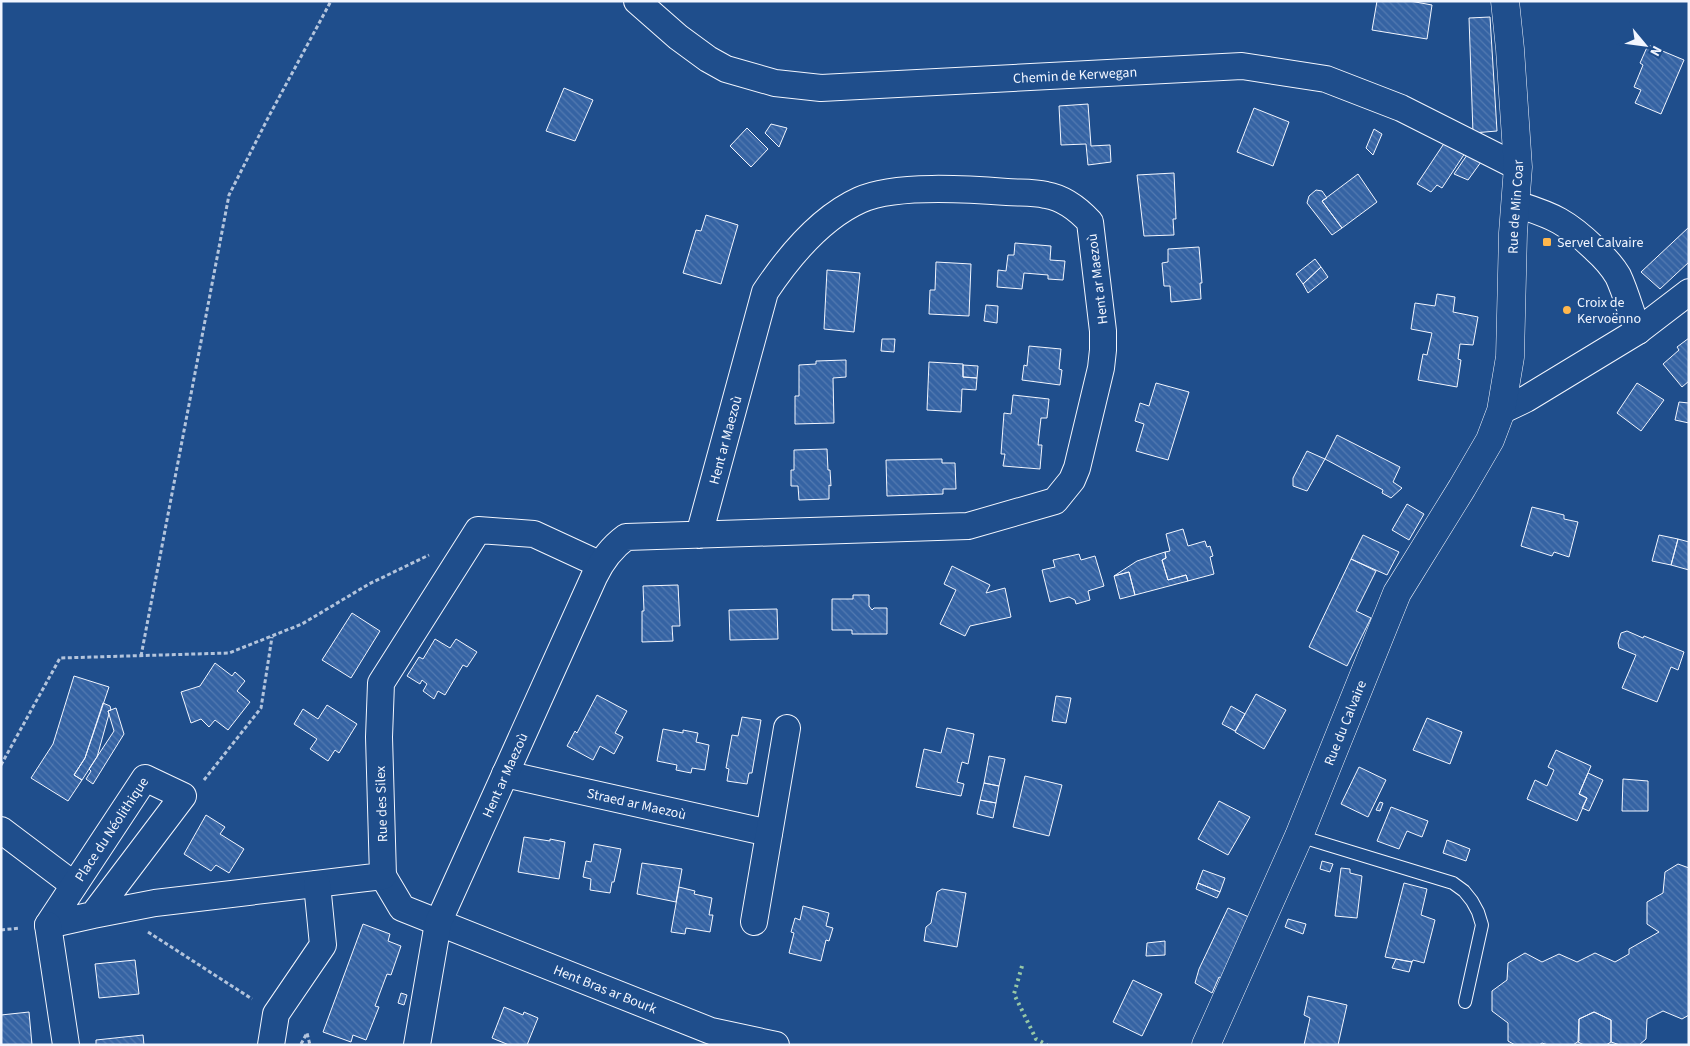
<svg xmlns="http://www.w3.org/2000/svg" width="1690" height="1046" font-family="'Source Sans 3',sans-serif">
<defs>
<pattern id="building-back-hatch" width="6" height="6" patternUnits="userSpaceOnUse" patternTransform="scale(1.25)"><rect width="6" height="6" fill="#3563a3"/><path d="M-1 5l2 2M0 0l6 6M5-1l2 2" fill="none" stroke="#537ab1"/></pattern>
</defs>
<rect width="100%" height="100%" fill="#1f4e8c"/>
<path fill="url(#building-back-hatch)" stroke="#f2f6ff" d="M1377,1H1410L1432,5L1427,39L1372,30Z
M1490,17L1497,131L1473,133L1469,18Z
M1648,45L1684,60L1661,114L1635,103L1641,90L1634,87L1643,65L1640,63Z
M564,88L593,100L575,141L546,131Z
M1088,104L1091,146L1110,145L1111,162L1088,165L1086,144L1061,145L1059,106Z
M1254,108L1289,122L1273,166L1237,152Z
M771,124L787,128L779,147L765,133Z
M747,128L768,149L751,167L730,146Z
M1374,129L1382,134L1373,155L1366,148Z
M1447,139L1467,150L1442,188L1437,185L1431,192L1417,184Z
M1467,155L1481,162L1468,180L1454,174Z
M1174,173L1176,219H1173L1174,235L1144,236L1137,175Z
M1358,174L1377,202L1342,228L1322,201Z
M1316,190L1322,191L1327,198L1322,201L1342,228L1332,235L1307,203L1309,196Z
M706,215L738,225L721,284L683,273L696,230L701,231Z
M1689,227V262L1660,289L1641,272Z
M1015,243L1051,246L1050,260L1065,261L1063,280L1048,279V275L1024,273L1022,289L997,287L998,270L1006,271L1008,255H1014Z
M1199,247L1202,283H1200L1201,299L1171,302L1170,286H1164L1162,263L1168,262V249Z
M1315,259L1321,267L1303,284L1296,274Z
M936,262L971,264L969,316L929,314L930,290H935Z
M1321,267L1328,277L1308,293L1303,284Z
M827,270L860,273L854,332L824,329Z
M1437,294L1455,297L1453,312L1478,317L1473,345L1460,344L1458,359L1461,360L1457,387L1418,380L1423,354L1427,355L1432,333L1411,329L1415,303L1435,306Z
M986,305L998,306L997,323L984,321Z
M1689,338V381L1682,387L1663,364L1679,350L1677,347Z
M882,339H895L894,352L881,351Z
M1029,346L1061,349L1059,369L1062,370L1060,385L1022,380L1024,365L1027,366Z
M846,360V377L833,378L834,423L795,424V396H799V365L816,364V361Z
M929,362L963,364V377L977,378L976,390L962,389L961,412L927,410Z
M963,365L978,366L977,378L963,377Z
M1156,383L1189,392L1168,460L1136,451L1144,424L1135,421L1140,403L1149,406Z
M1637,383L1664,400L1641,431L1617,413Z
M1013,395L1049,399L1047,418H1041L1038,445H1042L1040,469L1003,466L1005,454H1001L1004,413L1011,414Z
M1679,402L1689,403V423L1675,420Z
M1337,435L1400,467L1393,482L1402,488L1391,498L1382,493L1383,490L1325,459Z
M827,449L828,470H830L831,486L829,485V499L799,500L798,486H791V470H794V450Z
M1307,451L1325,459L1307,491L1293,486V478Z
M942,459V463H955L956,489H943V494L887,496L886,460Z
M1407,504L1424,514L1409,540L1392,530Z
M1532,507L1564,515V519L1578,522L1569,557L1554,552L1552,556L1521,546Z
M1183,529L1188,546L1205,541L1207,547L1210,546L1213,556L1210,557L1214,574L1188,581L1186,575L1168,580L1162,560L1166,558L1165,552L1170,551L1166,534Z
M1363,535L1399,552L1387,575L1351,559Z
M1659,535L1678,539L1671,565L1652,561Z
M1678,539L1689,542V570L1671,565Z
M1165,552L1166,558L1162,560L1168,580L1186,575L1188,581L1135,595L1129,572L1114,576L1137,561Z
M1079,554L1081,560L1095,556L1104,586L1088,591L1090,600L1076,604L1075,600L1069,597L1050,602L1042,570L1055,567L1053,560Z
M1351,559L1376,571L1356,611L1371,618L1347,666L1309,647Z
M952,566L990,585L986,593L1005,588L1011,617L970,626L965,636L940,624L956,590L944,584Z
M1129,572L1135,595L1120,599L1114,576Z
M678,585L680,626H672L673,641L642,642V611H644L643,586Z
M853,595H869V606L872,610L874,608H887V634H852V630H832V599H853Z
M777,609L778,639L730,640L729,610Z
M352,613L380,631L351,678L322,660Z
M1627,631L1643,638L1644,636L1684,652L1678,670L1671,667L1657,702L1622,688L1636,655L1619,648L1618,643L1621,633Z
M435,639L450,648L456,639L477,652L467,667L463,665L445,695L438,691L434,699L423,691L427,684L422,680L420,684L407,676L419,657L423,659Z
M215,663L232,676L235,672L245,681L237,691L250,702L228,730L215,720L209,727L201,719L191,723L181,692L200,686Z
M74,676L109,687L85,758L74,775L82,780L68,801L31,778L53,744Z
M1256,694L1286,710L1264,749L1235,732Z
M597,695L627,711L615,733L623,737L614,754L600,746L593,760L567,746L575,731L577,733Z
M1056,696L1071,698L1066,723L1052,721Z
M103,703L110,706L111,710L108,711L109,714L97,757L82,780L74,775L85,758Z
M327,705L357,724L339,753L335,750L328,761L310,749L317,739L294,724L303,709L318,719Z
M1231,706L1245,714L1235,731L1222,724Z
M116,708L124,734L93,784L86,779L91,771L89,769L114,731L108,711Z
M742,717L761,720L752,773H749L747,784L727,781L729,769L726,768L732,735L738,736Z
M1427,718L1462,732L1450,764L1413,750Z
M947,728L974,734L968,764L962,762L957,782L964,784L961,796L916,787L924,749L941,753Z
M663,729L683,733V730L698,733L696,742L709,745L705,770L692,768L691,773L676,770L677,765L657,761Z
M1556,750L1591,766L1579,794L1587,798L1577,821L1527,799L1535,780L1547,786L1554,770L1548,767Z
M989,756L1005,759L999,786L984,783Z
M1359,767L1386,780L1368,817L1341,804Z
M1588,773L1603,780L1589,811L1582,808L1587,798L1579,794Z
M1025,776L1062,785L1049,836L1013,827Z
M1623,779L1648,781V811H1622Z
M984,783L999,786L996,803L980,800Z
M980,800L996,803L993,818L977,814Z
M1219,801L1250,817L1228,855L1198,839Z
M1380,802L1383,803L1380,811L1376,810Z
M1391,807L1428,821L1422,837L1407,831L1399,849L1377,841Z
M206,815L225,827L220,834L244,849L229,873L216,865L211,871L184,854Z
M524,837L550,841V839L565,842L559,879L518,872Z
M1447,840L1470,849L1466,861L1443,853Z
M594,844L621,849L614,882H612L610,893L590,890L591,879L583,877L586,861L591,862Z
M1322,861L1333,864L1330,872L1320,869Z
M642,863L682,869L676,902L637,894Z
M1678,864L1689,868V1015L1682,1019L1663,1011L1647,1019L1646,1039L1639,1045H1620L1611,1042V1020L1594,1012L1579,1019V1041L1573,1045H1548L1542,1043L1539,1045H1515L1508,1041V1023L1492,1011V991L1507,980L1508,963L1525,953L1542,962L1559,954L1577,962L1595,953L1615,962L1629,954V949L1659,932L1647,924V902L1663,893L1665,872Z
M1341,868L1350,869V873L1362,876L1357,918L1335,916Z
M1203,870L1225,878L1220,892L1198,883Z
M1198,883L1220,892L1217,898L1196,889Z
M1404,883L1427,889L1421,915L1435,920L1424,963L1413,960L1412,962L1385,957Z
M679,887L695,891L694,894L712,898L709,915H713L710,932L686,928L685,934L671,932Z
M942,889L966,893L957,947L924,941L926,927L931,923L937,892Z
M803,906L829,913L826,926L833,928L829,941L826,940L821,961L789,953L794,933L791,932L795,918L800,920Z
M1228,908L1249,917L1221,978L1219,977L1212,993L1195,983L1199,969Z
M1288,919L1306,924L1303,934L1285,927Z
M363,924L390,934L388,941L401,946L391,975L387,974L375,1006L379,1007L366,1040L353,1035L351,1042L323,1032Z
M1165,941V955L1146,956L1147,943Z
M1396,959L1412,962L1409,972L1392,968Z
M135,960L139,994L99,998L95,964Z
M1133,980L1162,994L1142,1036L1113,1022Z
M401,993L407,995L404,1005L398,1003Z
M1308,996L1347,1005L1338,1045H1304L1310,1018L1304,1015Z
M504,1007L523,1015L524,1012L538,1018L527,1045H509L492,1038Z
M29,1012L32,1045H1V1015Z
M1594,1012L1611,1020V1042L1606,1045H1584L1578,1042L1579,1019Z
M143,1035L144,1045H96V1040Z"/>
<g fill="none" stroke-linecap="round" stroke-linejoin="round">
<defs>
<path id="lane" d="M1299,836L1453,883L1464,891L1472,901L1478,912L1482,925L1465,1002"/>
<g id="street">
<path id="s1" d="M637,1L678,37L708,59L726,69L775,83L821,88L1242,66L1326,79L1401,108L1518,167"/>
<path d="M1516,204C1554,216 1567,222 1595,249C1604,257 1612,266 1618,276C1626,293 1631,313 1638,331"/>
<path d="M1501,411L1526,399L1638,331L1689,292"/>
<path id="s2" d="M505,774L769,833"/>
<path d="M1,830L74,885"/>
<path id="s3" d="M383,876L402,908L711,1031L776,1045"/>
<path id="s4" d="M93,915L48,925L145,778L183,796L93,915L155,903L383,876L379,737L381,683L478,530L534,534L599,564"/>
<path d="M754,922L787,728"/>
<path d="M48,925L66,1045"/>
<path d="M271,1045L276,1014L323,945L317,884"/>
<path id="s5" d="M417,1045L438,923L594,577C602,560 611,548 626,537L968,526L1055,501L1072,480L1077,468L1101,368L1103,350V331L1090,222C1078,209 1064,198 1046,195C1033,192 1020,193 1007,192C969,189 894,184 860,200C820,218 789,256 765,292L699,535"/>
</g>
<g id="secondary">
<path id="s6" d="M1206,1045L1299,836L1397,593L1462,488L1490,440L1501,411L1510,357L1513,233L1518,167L1510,49L1505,1"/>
</g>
</defs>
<use href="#lane" stroke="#f2f6ff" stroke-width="14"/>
<use href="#street" stroke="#f2f6ff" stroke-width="28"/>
<use href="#secondary" stroke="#f2f6ff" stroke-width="29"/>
<path stroke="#b3c4dc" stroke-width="3" stroke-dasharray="4 2.5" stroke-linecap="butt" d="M141,656L229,195L269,116L331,1
M1,765L60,658L229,653L302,624L369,584L429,555
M204,780L261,708L272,637
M1,930L20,928
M148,932L252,999
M301,1044L307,1033L310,1045"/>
<use href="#lane" stroke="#1f4e8c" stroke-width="12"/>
<use href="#street" stroke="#1f4e8c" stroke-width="26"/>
<use href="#secondary" stroke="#1f4e8c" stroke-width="28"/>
<path stroke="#97c8a6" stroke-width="4" stroke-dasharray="2.5 4" stroke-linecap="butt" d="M1022,966L1014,994L1036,1039L1047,1045"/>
</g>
<g fill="#ffb74d" stroke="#1f4e8c" stroke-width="2">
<rect x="1542" y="237" width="10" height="10" rx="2.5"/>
<circle cx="1567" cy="310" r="5"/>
</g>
<g text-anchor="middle" stroke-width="4" stroke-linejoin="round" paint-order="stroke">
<g font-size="14" fill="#f2f6ff" stroke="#1f4e8c">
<text dy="5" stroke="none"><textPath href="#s1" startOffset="464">Chemin de Kerwegan</textPath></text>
<text dy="5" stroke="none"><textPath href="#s6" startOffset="906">Rue de Min Coar</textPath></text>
<text transform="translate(1097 279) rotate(-97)" y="5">Hent ar Maezoù</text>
<text transform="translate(725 440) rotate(-75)" y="5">Hent ar Maezoù</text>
<text dy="5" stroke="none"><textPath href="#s6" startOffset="351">Rue du Calvaire</textPath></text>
<text dy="5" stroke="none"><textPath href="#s5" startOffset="286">Hent ar Maezoù</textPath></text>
<text dy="5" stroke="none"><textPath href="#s2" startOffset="135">Straed ar Maezoù</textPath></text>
<text transform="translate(381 804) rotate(-92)" y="5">Rue des Silex</text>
<text dy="5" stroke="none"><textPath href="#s4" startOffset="161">Place du Néolithique</textPath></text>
<text dy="5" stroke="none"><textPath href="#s3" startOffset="256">Hent Bras ar Bourk</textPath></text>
</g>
<g font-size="14" fill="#f2f6ff" stroke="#1f4e8c" text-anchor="start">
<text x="1557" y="247">Servel Calvaire</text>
<text x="1577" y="307">Croix de<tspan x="1577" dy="16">Kervoënno</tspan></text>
</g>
</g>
<rect width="1690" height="1046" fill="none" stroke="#f2f6ff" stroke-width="5"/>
<g transform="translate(1645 45) rotate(119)" stroke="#1f4e8c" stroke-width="4" paint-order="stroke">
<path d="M0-4L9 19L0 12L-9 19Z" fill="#f2f6ff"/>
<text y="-8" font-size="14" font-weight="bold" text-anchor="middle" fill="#f2f6ff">N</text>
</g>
</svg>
